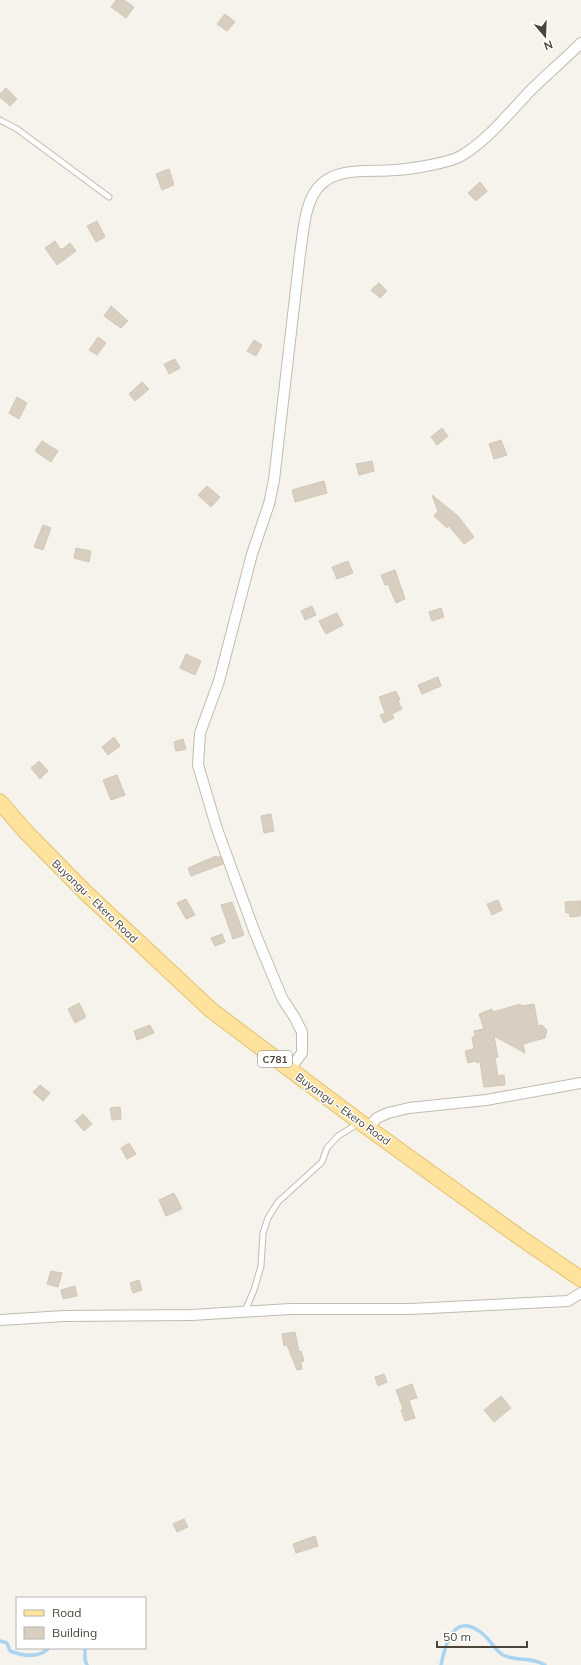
<svg xmlns="http://www.w3.org/2000/svg" width="581" height="1665" font-family="Mulish,sans-serif">
<rect width="100%" height="100%" fill="#f6f3ec"/>
<g fill="none" stroke-linecap="round" stroke-linejoin="round">
<path stroke="#a9d4f2" stroke-width="3.5" d="M0,1641L7,1643L10,1651C23,1656 38,1659 49,1648
M85,1648V1660L87,1665
M441,1665C446,1641 455,1610 484,1635C491,1641 495,1650 503,1655C518,1662 530,1656 545,1665"/>
</g>
<path fill="#d8cfc1" stroke="#d3c7b4" d="M116,0H124L134,7L126,18L111,7Z
M225,14L235,22L227,31L217,24Z
M6,88L17,99L10,106L0,97V94Z
M169,169L174,185L162,190L156,174Z
M480,182L487,191L476,201L468,193Z
M97,221L105,237L96,242L87,226Z
M55,241L61,250L70,243L76,251L57,265L45,248Z
M379,283L387,291L380,298L371,290Z
M111,306L128,321L121,328L104,316Z
M98,337L106,343L97,355L89,350Z
M254,340L262,345L256,356L247,351Z
M175,359L180,368L169,374L164,364Z
M142,382L149,389L135,401L129,394Z
M17,397L27,403L19,419L9,413Z
M442,428L448,436L437,445L431,437Z
M501,440L507,455L494,459L489,444Z
M42,441L58,451L51,462L35,451Z
M372,461L374,471L359,475L356,464Z
M324,481L327,493L295,502L292,490Z
M207,486L220,497L211,507L198,495Z
M432,495L458,516L474,537L464,544L449,526L447,528L434,516L438,511Z
M43,525L51,528L43,550L34,547Z
M76,548L91,551L89,562L74,558Z
M348,561L353,573L337,579L332,567Z
M395,570L405,599L396,603L388,584L385,585L381,575Z
M312,606L316,615L305,620L301,611Z
M441,608L444,617L432,621L429,612Z
M337,613L343,625L326,634L319,621Z
M186,654L201,661L195,675L180,668Z
M438,677L441,686L422,694L418,685Z
M396,691L400,700L398,701L402,709L392,714L394,718L384,723L380,715L385,713L379,697Z
M114,737L120,746L108,755L102,747Z
M183,739L186,749L176,751L174,742Z
M39,761L48,771L40,779L31,768Z
M117,775L125,795L111,800L103,780Z
M271,814L274,831L264,833L261,816Z
M216,856L217,858L220,856L223,864L191,876L188,868Z
M186,899L195,915L186,919L177,903Z
M498,900L502,910L492,915L487,904Z
M581,901L580,916L570,917L569,912L566,913L565,902Z
M232,902L244,935L233,939L221,905Z
M222,934L225,942L215,946L211,938Z
M79,1003L86,1017L75,1023L68,1009Z
M520,1004L521,1006L534,1004L538,1026L542,1025L547,1030L545,1038L523,1044L525,1053L494,1036L498,1057L495,1058L498,1076L504,1075L505,1085L484,1087L480,1062L477,1063L476,1061L468,1063L465,1051L474,1049L472,1037H475L474,1031L484,1029L479,1014L492,1009L493,1012Z
M150,1025L154,1033L137,1040L134,1031Z
M40,1085L50,1093L43,1101L33,1092Z
M120,1107L121,1119L112,1120L110,1108Z
M83,1114L92,1124L84,1131L75,1121Z
M129,1143L136,1154L127,1159L121,1148Z
M174,1193L182,1209L166,1216L159,1200Z
M51,1271L62,1273L58,1287L47,1284Z
M139,1280L142,1290L133,1293L130,1283Z
M75,1286L77,1296L63,1299L61,1290Z
M295,1332L299,1352L301,1351L304,1361L301,1362L302,1369L297,1370L287,1345L284,1346L282,1334Z
M384,1374L387,1382L378,1386L375,1377Z
M412,1384L417,1398L409,1400L415,1418L405,1421L401,1410L403,1409L396,1390Z
M501,1396L511,1408L494,1422L484,1410Z
M184,1519L188,1527L177,1532L173,1524Z
M315,1536L318,1546L296,1553L293,1544Z"/>
<g fill="none" stroke-linecap="round" stroke-linejoin="round">
<defs>
<path id="lane" d="M0,120L17,129L109,197
M245,1311L254,1290L261,1266L263,1233L268,1218L278,1202L322,1162L327,1148L338,1136L359,1123"/>
<path id="street" d="M289,1070L302,1053V1032L295,1018L282,998L255,933L217,829L198,765L200,733L219,681L252,554L269,504L274,480L300,254C303,235 304,212 313,195C330,164 368,173 396,170C411,169 449,163 461,156C487,141 510,112 530,91C546,75 564,60 581,43
M368,1128L377,1118L388,1113L409,1108L486,1100L581,1083
M0,1320L64,1316L192,1315L290,1309H410L568,1301L581,1293"/>
<path id="primary" d="M0,802L26,832L86,893L211,1010L360,1122L518,1236L581,1279"/>
</defs>
<use href="#lane" stroke="#c2bbae" stroke-width="7"/>
<use href="#street" stroke="#c2bbae" stroke-width="12"/>
<use href="#primary" stroke="#e6c16a" stroke-width="17"/>
<use href="#lane" stroke="#fff" stroke-width="5"/>
<use href="#street" stroke="#fff" stroke-width="10"/>
<use href="#primary" stroke="#ffe39c" stroke-width="15"/>
</g>
<g text-anchor="middle" stroke-width="3" stroke-linejoin="round" paint-order="stroke">
<rect fill="#fff" stroke="#817c74" stroke-width="1" x="258" y="1051" width="34" height="16" rx="3"/>
<g font-size="10" font-weight="bold" fill="#4b4439">
<text x="275" y="1063">C781</text>
</g>
<g font-size="11" fill="#4b4439" stroke="#fff">
<text transform="translate(95 901) rotate(44)" y="4">Buyangu - Ekero Road</text>
<text transform="translate(343 1109) rotate(36)" y="4">Buyangu - Ekero Road</text>
</g>
</g>
<rect x="16" y="1597" width="130" height="52" fill="#ffffff" stroke="#b7b4b0"/>
<rect x="24" y="1610" width="20" height="6" fill="#ffe39c" stroke="#b7b4b0"/>
<text x="52" y="1617" font-size="12" fill="#4b4439">Road</text>
<rect x="24" y="1627" width="20" height="12" fill="#d8cfc1" stroke="#b7b4b0"/>
<text x="52" y="1637" font-size="12" fill="#4b4439">Building</text>
<g transform="translate(545 36) rotate(161)" stroke="#ffffff" stroke-width="3" paint-order="stroke">
<path d="M0-3L7 15L0 10L-7 15Z" fill="#4b4439"/>
<text y="-6" font-size="11" font-weight="bold" text-anchor="middle" fill="#4b4439">N</text>
</g>
<path d="M437 1641v6h90v-6" fill="none" stroke="#4b4439" stroke-width="2"/>
<text x="443" y="1641" font-size="12" fill="#4b4439" stroke="#ffffff" stroke-width="3" paint-order="stroke">50 m</text>
</svg>
